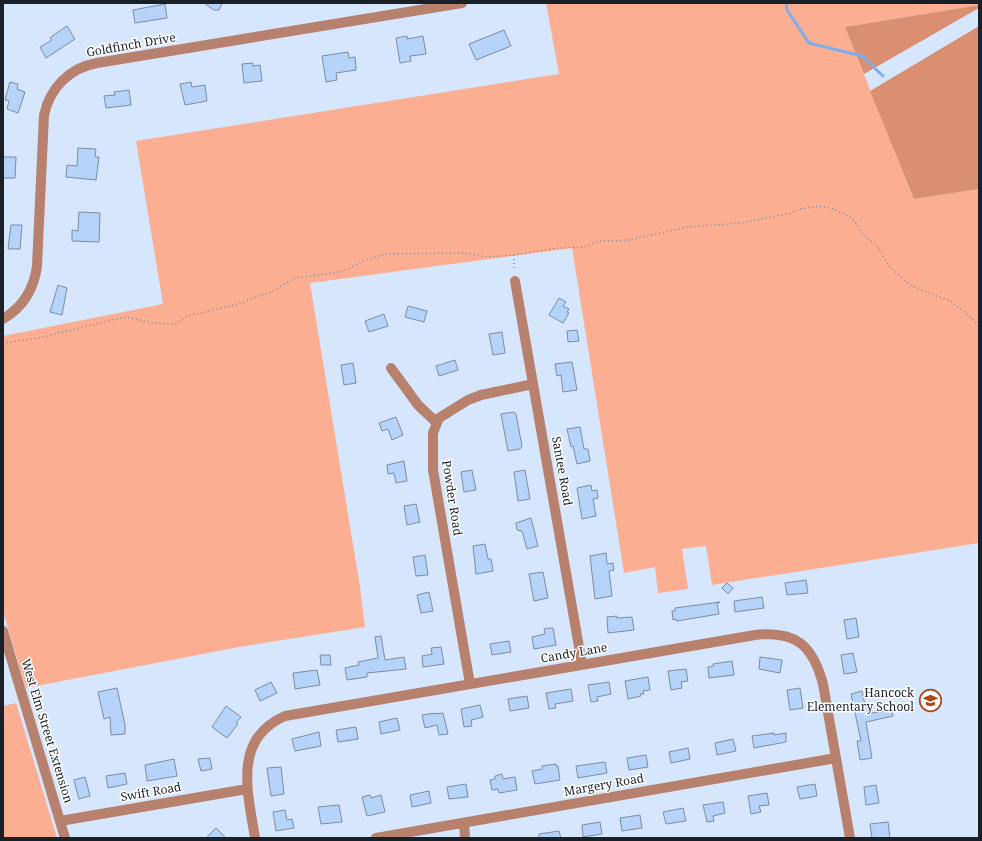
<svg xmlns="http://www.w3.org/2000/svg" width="982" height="841" font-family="'Noto Serif',serif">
<rect width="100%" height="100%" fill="#d6e7fd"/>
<path fill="#fbae92" d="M546,3H979V5L845,27L914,199L979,189V543L712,585L706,546L682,549L688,589L658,593L655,567L624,573L572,248L310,283L360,587L365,627L239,647L26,688L3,612V336L163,304L136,141L559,74Z
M16,703L57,838H3V706Z"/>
<path fill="#db8f72" d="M979,5V8L864,74L845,27Z
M979,26V189L914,199L870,91Z"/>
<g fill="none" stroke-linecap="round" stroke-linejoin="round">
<path stroke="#7eaeeb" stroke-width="3" d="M786,3L787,10L809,43L862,56L883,76"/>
</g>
<path fill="#b6d3f9" stroke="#7d8ca1" d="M204,3H222L219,10H214Z
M165,4L167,18L135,23L133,10Z
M67,26L75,39L46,58L40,47L52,40L50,38L55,34Z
M504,30L511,46L476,60L469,44Z
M407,36V39L423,36L426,54L410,56L411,61L400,63L396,38Z
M348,52L349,58L355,57L356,70L336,73L337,80L326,82L322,56Z
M253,63V66L260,65L262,81L244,83L242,64Z
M10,82L18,84L17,89L25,92L18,113L7,109L9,101L5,100Z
M191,82L192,87L205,85L207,101L185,105L180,84Z
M129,90L131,105L106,108L104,96L115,95L114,92Z
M78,148L96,149L95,157H99L96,180L66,177L67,165L77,166Z
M3,157H16L15,178H3Z
M79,212L100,213L99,242L72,241V230L78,231Z
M11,225H22L20,249H8Z
M58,285L67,288L62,315L50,312Z
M559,298L566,302L563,306L569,309L567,312L569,313L563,323L549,315Z
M408,306L427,311L424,322L405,317Z
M384,314L388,326L369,332L365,321Z
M577,330L579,341L568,342L567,331Z
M502,332L505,353L493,355L489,334Z
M455,360L458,370L439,376L436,366Z
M572,362L577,390L563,392L561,375L557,376L555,364Z
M353,363L356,383L344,385L341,365Z
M514,412L516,414L522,446L520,449L508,451L501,414Z
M396,417L403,435L392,440L388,429L382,431L379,423Z
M580,427L584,449H588L590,461L577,464L573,446L571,447L567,429Z
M404,461L407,481L396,483L394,473L388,474L387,465Z
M472,470L476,490L464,492L461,472Z
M525,470L530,499L518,501L514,472Z
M591,485L592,491L597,490L598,498L593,499L596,516L582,519L577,488Z
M416,504L420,522L407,525L404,506Z
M531,518L538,546L527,549L522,531L517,530L516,523Z
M485,544L488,559H491L493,571L476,574L473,546Z
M606,553L607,564L613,563L614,570L609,571L612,596L595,599L590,556Z
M425,555L428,575L416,576L413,557Z
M543,572L548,598L534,601L529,574Z
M806,580L808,593L787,595L785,583Z
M727,583L733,588L728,594L722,588Z
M429,592L433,611L421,613L417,595Z
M762,597L764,608L735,612L734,601Z
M720,602L717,604L719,614L677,621L676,619L673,620L672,611H675V608Z
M617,616V618L632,617L634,630L608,633L607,617Z
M856,618L859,637L847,639L844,620Z
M548,628H553L556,645L534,649L532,637L545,634L544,629Z
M381,636L385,660L404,657L406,669L367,673V677L347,680L345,668L359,665L358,662L378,658L375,637Z
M509,641L511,652L492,655L490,644Z
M441,647L444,664L423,667L422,656L432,654L431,648Z
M853,653L857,672L844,674L841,655Z
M320,655H330L331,665H321Z
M760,657L782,660L780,673L759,669Z
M732,661L734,675L709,678L708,667L714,666L713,664Z
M686,669L688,681L681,682L682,688L671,690L668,671Z
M317,670L320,685L295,689L293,673Z
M648,677L650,690L643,691L644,694H640L641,696L628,699L625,681Z
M271,682L277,693L260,701L255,690Z
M609,682L611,694L597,697L598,701L591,702L588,685Z
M117,688L125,725V734L111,735L110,717L104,719L98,692Z
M800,688L803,708L790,710L787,690Z
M571,689L573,701L555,704L556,708L549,709L546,693Z
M862,691L865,705L869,704L871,713L892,710L893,716L866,722L872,758L860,760L857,741H861L851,694Z
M527,696L529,708L510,711L508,699Z
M480,705L483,717L471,720L472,726L464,727L461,709Z
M226,706L241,717L236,723L238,724L227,738L212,727Z
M436,713V714L443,713L448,734L439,735L437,725L425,728L422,715Z
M397,718L400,730L381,734L379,722Z
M356,727L358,739L338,742L336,730Z
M319,732L321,746L295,751L292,739Z
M774,733V735L786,733V742L754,748L752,736Z
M733,739L736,751L717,755L715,743Z
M688,748L690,759L671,763L669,752Z
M646,755L648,767L629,770L627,758Z
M210,758L212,769L201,771L198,759Z
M174,759L177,776L147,781L145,765Z
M605,762L607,773L578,778L576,766Z
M556,764V766H558L560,780L535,784L532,771L542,769V766Z
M281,767L284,794L271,796L267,768Z
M125,773L127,784L108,788L106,776Z
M502,774L503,779L515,777L517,790L499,793L498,789L492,790L490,780L495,779V776Z
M85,777L90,796L79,799L74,780Z
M466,784L468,797L449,799L447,787Z
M815,784L817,796L800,799L797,787Z
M876,785L879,803L866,805L864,787Z
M429,791L431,803L412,807L410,795Z
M767,793L769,805L759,806L761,812L751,814L748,796Z
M370,795L371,798L381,795L385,812L367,816L362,797Z
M723,802L725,813L713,816L714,821L707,822L703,805Z
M339,805L342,822L321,824L318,807Z
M683,808L686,821L666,824L663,812Z
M285,810L287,820L292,819L294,828L276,831L273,812Z
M640,815L642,828L622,831L620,818Z
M600,822L602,834L583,837L582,825Z
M888,822L890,838H872L870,824Z
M216,828L226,838H206Z
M559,831L561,838H539V834Z"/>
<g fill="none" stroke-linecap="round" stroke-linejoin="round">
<path stroke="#7d8998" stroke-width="1.5" stroke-dasharray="1 3" stroke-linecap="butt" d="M514,255V271
M3,343L39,338L120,318L126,317L153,323L175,324L188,316L234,305L271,292L295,278L341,272L368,259L387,254L465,253L487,257L514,255L558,248L583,247L600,241L629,240L687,227L742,223L791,213L799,209L820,206L831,208L850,217L856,223L863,234L878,247L889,266L905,281L914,287L952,302L973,319L979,327"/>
<path stroke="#b7816d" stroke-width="10" d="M515,281L582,664
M3,319C23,307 34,289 37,266L44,115C50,88 69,68 97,63L462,3
M391,368L418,405L436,422
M3,631L65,838
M470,684L433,470V433L439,418L468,400L481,395L533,384
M60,821L247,789
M464,823L465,838
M255,838C248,793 232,739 285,716L755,635C796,630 813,646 823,684L850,838
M376,838L836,758"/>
</g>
<defs>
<symbol id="school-ring" viewBox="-11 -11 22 22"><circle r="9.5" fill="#fff" stroke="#ac471a" stroke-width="1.5"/><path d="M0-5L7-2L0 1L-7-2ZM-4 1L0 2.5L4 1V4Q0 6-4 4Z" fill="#ac471a"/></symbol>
</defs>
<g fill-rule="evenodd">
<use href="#school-ring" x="918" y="688" width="25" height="25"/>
</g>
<g text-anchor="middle" stroke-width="3" stroke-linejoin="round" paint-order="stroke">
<g font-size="12" fill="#1a2028" stroke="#fff">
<text transform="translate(131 45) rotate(-10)" y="4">Goldfinch Drive</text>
<text transform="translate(562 471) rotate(80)" y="4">Santee Road</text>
<text transform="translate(452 498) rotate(81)" y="4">Powder Road</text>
<text transform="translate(574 653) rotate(-10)" y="4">Candy Lane</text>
<text transform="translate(47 731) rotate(73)" y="4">West Elm Street Extension</text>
<text transform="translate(604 785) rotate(-10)" y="4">Margery Road</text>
<text transform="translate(151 792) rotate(-10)" y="4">Swift Road</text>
</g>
<g font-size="12" fill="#1a2028" stroke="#fff" text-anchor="end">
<text x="914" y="697">Hancock<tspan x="914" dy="14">Elementary School</tspan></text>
</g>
</g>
<rect width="982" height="841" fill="none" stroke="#1a2028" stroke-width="8"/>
</svg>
